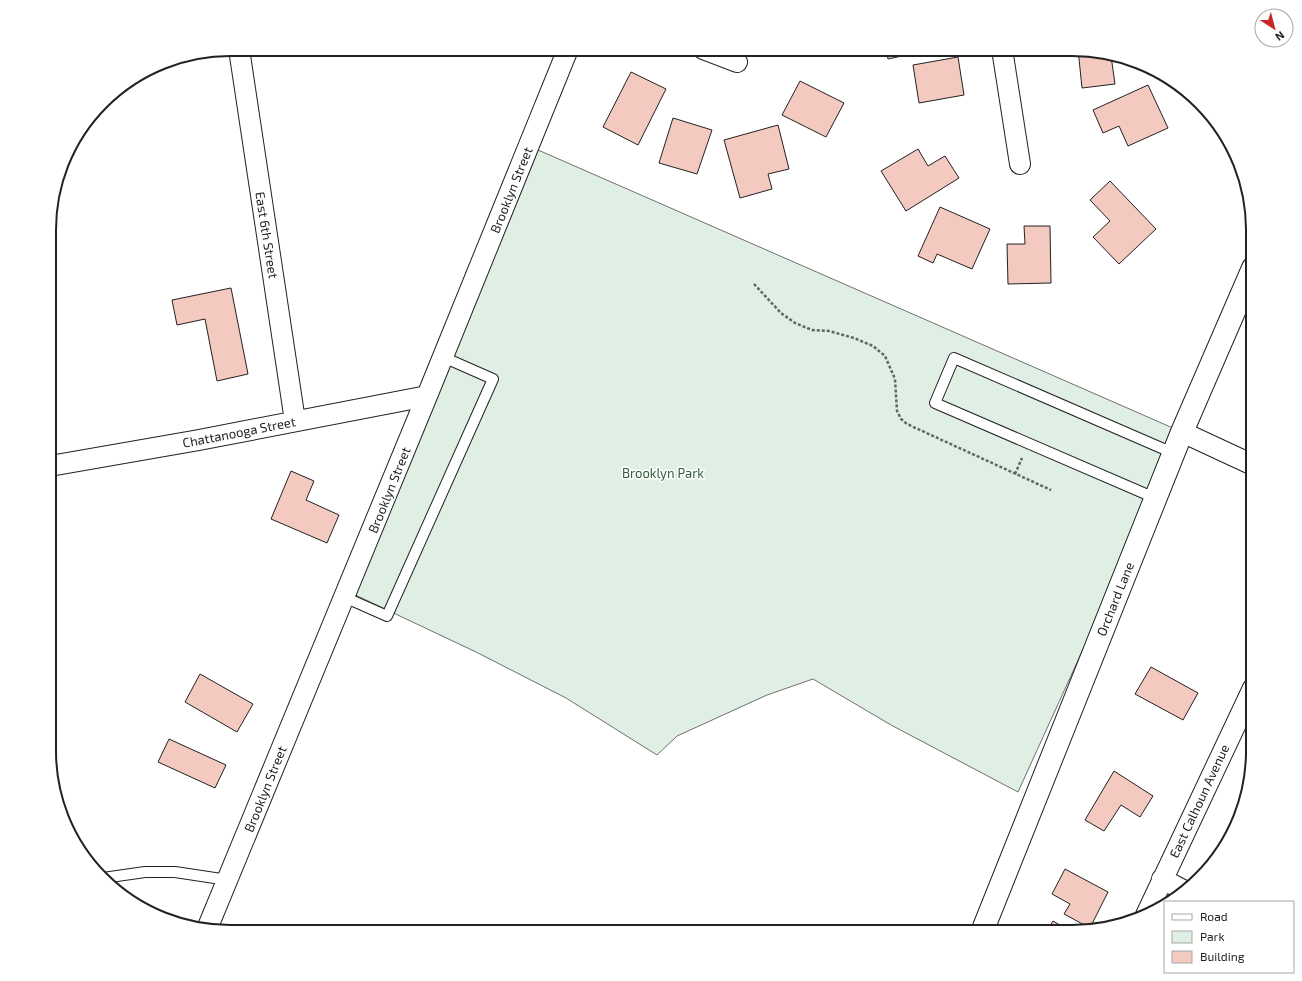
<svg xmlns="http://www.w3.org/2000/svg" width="1302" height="981" font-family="'Exo 2',sans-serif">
<rect width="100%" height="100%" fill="#fff"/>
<path fill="#e0efe3" stroke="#6f6f6f" d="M529,146L1182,432L1018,792L891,725L813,679L767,695L677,736L657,755L566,698L476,652L347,591Z"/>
<path fill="#f3c9c0" stroke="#222" d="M801,49H815L804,55Z
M886,49H934L888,59Z
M1078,49H1084L1111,56L1115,84L1082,88Z
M958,57L964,95L919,103L913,65Z
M631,72L666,89L638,145L603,127Z
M800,81L844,103L826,137L782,115Z
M1148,85L1168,128L1128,146L1119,126L1103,133L1093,110Z
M673,118L712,130L697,174L659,163Z
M778,125L789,169L768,174L772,189L740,198L724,140Z
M918,149L928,166L945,156L959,178L906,211L881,171Z
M1110,181L1156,229L1119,264L1093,237L1110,221L1090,200Z
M940,207L990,229L972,269L937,254L933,263L918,256Z
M1024,226H1050L1051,283L1008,284L1007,244H1025Z
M231,288L248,374L217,381L205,319L177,325L172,300Z
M291,471L314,481L306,500L339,515L327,543L271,519Z
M1151,667L1198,693L1183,720L1135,694Z
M200,674L253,704L237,732L185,702Z
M169,739L226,765L215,788L158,762Z
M1114,771L1153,796L1140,817L1121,805L1104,831L1085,820Z
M1065,869L1108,892L1090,928L1064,914L1070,904L1052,894Z
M1053,921L1072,932H1046Z"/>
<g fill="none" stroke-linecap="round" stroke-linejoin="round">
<defs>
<path id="lane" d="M1155,498L935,403L954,358L1173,453
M344,597L387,616L493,379L443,357
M103,878L145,872H175L228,880"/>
<path id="street" d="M239,49L295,421
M703,49L737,62
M1002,49L1020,164
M1182,432L1253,465
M50,466L199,440L427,396
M1162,879L1183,890
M1146,915L1253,688
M207,929L427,396L568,49"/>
<path id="secondary" d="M982,932L1182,432L1253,268"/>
</defs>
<use href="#lane" stroke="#222" stroke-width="12"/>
<use href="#street" stroke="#222" stroke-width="22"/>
<use href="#secondary" stroke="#222" stroke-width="24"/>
<path stroke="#646464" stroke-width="2.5" stroke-dasharray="3 2" stroke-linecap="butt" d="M754,284L781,313L795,323L812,330L829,331L854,338L873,346L885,356L895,379L897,411L901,419L907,424L1051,490
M1015,474L1022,458"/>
<use href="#lane" stroke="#fff" stroke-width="10"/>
<use href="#street" stroke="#fff" stroke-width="20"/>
<use href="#secondary" stroke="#fff" stroke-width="22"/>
</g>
<g text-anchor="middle" stroke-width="3" stroke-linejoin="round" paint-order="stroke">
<g font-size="13" fill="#222" stroke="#fff">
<text transform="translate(511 190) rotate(-68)" y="5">Brooklyn Street</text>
<text transform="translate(267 235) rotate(81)" y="5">East 6th Street</text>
<text transform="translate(239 432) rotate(-11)" y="5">Chattanooga Street</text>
<text transform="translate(389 490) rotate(-68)" y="5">Brooklyn Street</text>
<text transform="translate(1115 599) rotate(-68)" y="5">Orchard Lane</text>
<text transform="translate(265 789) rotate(-68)" y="5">Brooklyn Street</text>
<text transform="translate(1199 801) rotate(-65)" y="5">East Calhoun Avenue</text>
</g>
<g font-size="13" fill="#2f5e38" stroke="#fff">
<text x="663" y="478">Brooklyn Park</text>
</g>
</g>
<path d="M0 0H1302V981H0ZM230 56H1072A174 174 0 0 1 1246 230V751A174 174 0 0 1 1072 925H230A174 174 0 0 1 56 751V230A174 174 0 0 1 230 56Z" fill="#fff" fill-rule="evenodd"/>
<path fill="none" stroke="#222" stroke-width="2" d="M230 56H1072A174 174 0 0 1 1246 230V751A174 174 0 0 1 1072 925H230A174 174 0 0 1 56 751V230A174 174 0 0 1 230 56Z"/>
<rect x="1164" y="901" width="130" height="72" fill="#ffffff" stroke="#a7a7a7"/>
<rect x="1172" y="914" width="20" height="6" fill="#ffffff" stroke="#a7a7a7"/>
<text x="1200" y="921" font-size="12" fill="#222222">Road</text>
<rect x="1172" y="931" width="20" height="12" fill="#e0efe3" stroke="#a7a7a7"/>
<text x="1200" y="941" font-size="12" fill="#222222">Park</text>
<rect x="1172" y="951" width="20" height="12" fill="#f3c9c0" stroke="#a7a7a7"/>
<text x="1200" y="961" font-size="12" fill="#222222">Building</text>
<g transform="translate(1274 28) rotate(144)"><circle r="19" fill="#ffffff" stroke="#a7a7a7"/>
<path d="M0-3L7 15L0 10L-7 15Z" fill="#c62828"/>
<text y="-6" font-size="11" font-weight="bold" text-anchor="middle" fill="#222222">N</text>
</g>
</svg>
